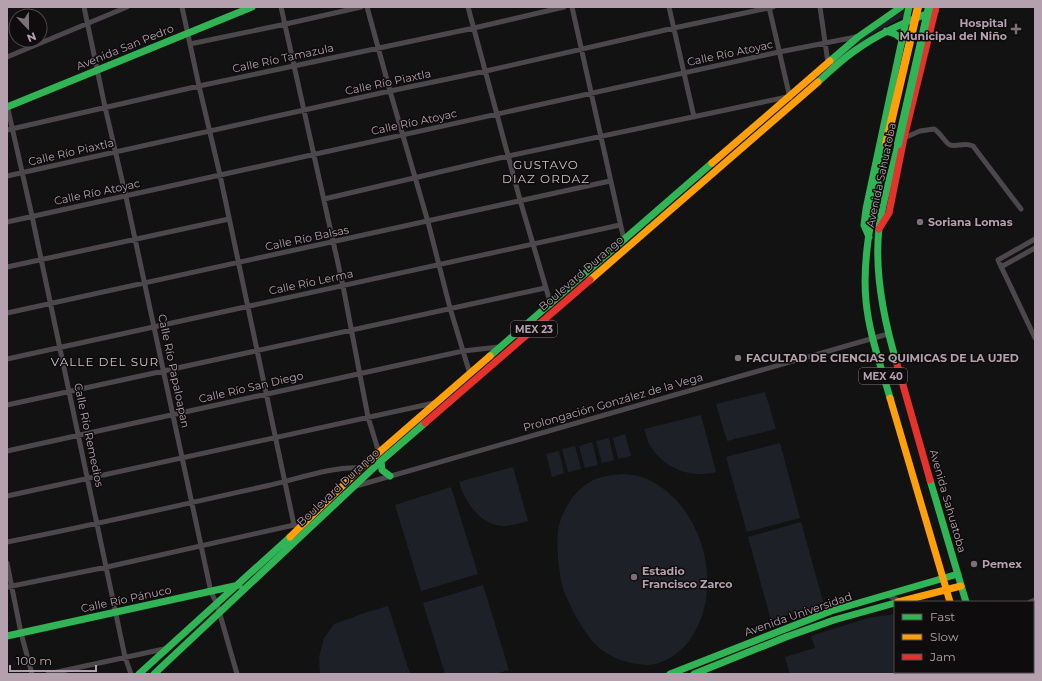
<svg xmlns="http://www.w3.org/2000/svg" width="1042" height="681" font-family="Montserrat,sans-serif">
<rect width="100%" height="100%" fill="#121212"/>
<path fill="#1e2028" d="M906,11V15L874,33L836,63L833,61L878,26L903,12Z
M765,392L776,429L727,441L716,404Z
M701,415L716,472C690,479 663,468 649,444C647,440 646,434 644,429Z
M625,434L631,456L618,459L613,438Z
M609,438L614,460L602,463L596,441Z
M592,442L598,465L585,468L579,446Z
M780,443L800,518L747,532L726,457Z
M575,446L581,469L568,472L562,449Z
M559,451L564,473L552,477L546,454Z
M513,467L528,521C520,523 512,526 503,526C480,525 465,502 459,482Z
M622,474C631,475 640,475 649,480C704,506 726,591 689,641C679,654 663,665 646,665C627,664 607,657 594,643C582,629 572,610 565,594C559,579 555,540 559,525C564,507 576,489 593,480C602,476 612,475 622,474Z
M451,487L478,574L421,591L395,505Z
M801,522L824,605L771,620L748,537Z
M483,585L509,670L495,674H445L423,603Z
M388,606L410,674H320L319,657L324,638L334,624L367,612Z
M895,614V672H933V674H790L785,657L815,648L811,636L868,618Z
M209,615L150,671L148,672Z"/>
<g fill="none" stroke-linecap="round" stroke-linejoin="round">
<path stroke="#4c474a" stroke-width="5" d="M84,7L105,107L126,197L211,592L217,604L237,674
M182,7L199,86L220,175L294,525
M281,7L343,286L368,417L379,453
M367,7L390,91L428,222L450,308L470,374
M468,7L520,200L551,305
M572,7L624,240
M669,7L694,117
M769,7L790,98
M820,7L828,63
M190,44L286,24L361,7
M7,57L127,7
M7,105L32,216L125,657L131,674
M7,130L199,86L474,28L564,7
M904,138L920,131L934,129C940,132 946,144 950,145C958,147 964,142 973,146L1021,209
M7,176L390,91L486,71L674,28L773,7
M324,199L508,156L787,97
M7,222L779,52L856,37
M1035,239L998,260L1035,338
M7,267L229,219
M1001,267L1035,248
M7,313L610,181
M7,359L620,225
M7,405L545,288
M7,451L463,351L499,347
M356,486L888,334
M7,496L434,403
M7,542C94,525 180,505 266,486C295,480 332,466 361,468
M7,563L21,633L32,674
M7,587L107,567L294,525L296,526
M889,596L902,602
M1030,602L1035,600
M1033,608L1035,607
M1033,657L1035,664
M48,674L164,649"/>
<path stroke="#30b455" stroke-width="7" d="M886,31L895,34L902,39
M830,61L858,37L901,7
M818,82C829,72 840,61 853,52C878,34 906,21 935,11
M7,107L252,7
M886,144C877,193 861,252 866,301C869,334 881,366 890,398
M869,237L864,225L866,209L909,7
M490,356L712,163
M897,364C884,321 874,273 879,228C883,199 892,172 898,144
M381,461L382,470L390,476
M930,480L966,602
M7,636L239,585
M986,672V674
M139,674L290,537
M154,674L381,461L425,423
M670,674L831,611L958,574
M694,674L786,637L834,620L895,603"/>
<path stroke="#ff9f0a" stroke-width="7" d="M712,163L830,61
M590,280L818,82
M890,398L950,602
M290,537L361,468L490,356
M898,602L961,586"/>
<path stroke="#e5322d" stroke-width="7" d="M879,229L889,213L904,138L936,7
M897,364L930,480
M425,423L590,280
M968,672L969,674"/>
<path stroke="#30b455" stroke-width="8" d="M898,144L929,7"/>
<path stroke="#ff9f0a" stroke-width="8" d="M886,144L918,7"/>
</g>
<g fill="#7c6f77" stroke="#0e0c0c" stroke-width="1.5">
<path d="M1014 23h4v4h4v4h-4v4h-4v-4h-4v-4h4z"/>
<circle cx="920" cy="222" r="4"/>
<circle cx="738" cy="358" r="4"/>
<circle cx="974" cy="564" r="4"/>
<circle cx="634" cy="577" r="4"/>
</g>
<g text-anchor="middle" stroke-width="3" stroke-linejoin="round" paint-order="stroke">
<g fill="#0e0c0c" stroke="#83747d" stroke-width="1">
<rect x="511" y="321" width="46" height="16" rx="3"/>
<rect x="859" y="368" width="48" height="16" rx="3"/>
</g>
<g font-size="10" font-weight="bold" fill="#b5a1ad">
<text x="534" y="333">MEX 23</text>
<text x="883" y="380">MEX 40</text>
</g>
<g font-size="11" font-weight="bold" fill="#b5a1ad" stroke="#0e0c0c" text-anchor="start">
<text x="1007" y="27" text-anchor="end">Hospital<tspan x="1007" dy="13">Municipal del Niño</tspan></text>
<text x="928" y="226">Soriana Lomas</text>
<text x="746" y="362">FACULTAD DE CIENCIAS QUIMICAS DE LA UJED</text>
<text x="982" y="568">Pemex</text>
<text x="642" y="575">Estadio<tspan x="642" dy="13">Francisco Zarco</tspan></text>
</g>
<g font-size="11" fill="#b5a1ad" stroke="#0e0c0c">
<text transform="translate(125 47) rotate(-22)" y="4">Avenida San Pedro</text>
<text transform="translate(730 53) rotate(-12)" y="4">Calle Río Atoyac</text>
<text transform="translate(283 58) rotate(-12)" y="4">Calle Río Tamazula</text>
<text transform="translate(388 82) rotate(-12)" y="4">Calle Río Piaxtla</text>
<text transform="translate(414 122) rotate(-12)" y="4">Calle Río Atoyac</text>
<text transform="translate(71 152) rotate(-13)" y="4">Calle Río Piaxtla</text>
<text transform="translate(881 175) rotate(-78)" y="4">Avenida Sahuatoba</text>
<text transform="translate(97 192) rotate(-12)" y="4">Calle Río Atoyac</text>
<text transform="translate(307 238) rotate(-12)" y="4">Calle Río Balsas</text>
<text transform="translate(581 273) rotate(-41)" y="4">Boulevard Durango</text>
<text transform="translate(311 282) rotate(-12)" y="4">Calle Río Lerma</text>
<text transform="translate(174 371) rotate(78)" y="4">Calle Río Papaloapan</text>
<text transform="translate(251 387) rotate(-13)" y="4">Calle Río San Diego</text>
<text transform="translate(613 402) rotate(-16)" y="4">Prolongación González de la Vega</text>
<text transform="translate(89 435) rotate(78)" y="4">Calle Río Remedios</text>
<text transform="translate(338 487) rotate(-43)" y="4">Boulevard Durango</text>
<text transform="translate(948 501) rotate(74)" y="4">Avenida Sahuatoba</text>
<text transform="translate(126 599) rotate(-12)" y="4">Calle Río Pánuco</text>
<text transform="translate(798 614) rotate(-19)" y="4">Avenida Universidad</text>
</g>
<g font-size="12" letter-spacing="1" fill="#d0c2ca" stroke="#0e0c0c">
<text x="546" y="169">GUSTAVO<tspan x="546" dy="14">DIAZ ORDAZ</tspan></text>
<text x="105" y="366">VALLE DEL SUR</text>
</g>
</g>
<rect width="1042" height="681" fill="none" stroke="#b5a1ad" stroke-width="16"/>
<rect x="894" y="601" width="140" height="72" fill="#0e0c0c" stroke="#51484c"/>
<rect x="902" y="614" width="20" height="6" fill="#30b455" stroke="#51484c"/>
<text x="930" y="621" font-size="12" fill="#b5a1ad">Fast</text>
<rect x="902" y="634" width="20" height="6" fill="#ff9f0a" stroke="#51484c"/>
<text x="930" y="641" font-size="12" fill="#b5a1ad">Slow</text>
<rect x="902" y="654" width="20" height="6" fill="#e5322d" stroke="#51484c"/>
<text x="930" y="661" font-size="12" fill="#b5a1ad">Jam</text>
<g transform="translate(28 28) rotate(158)"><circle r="19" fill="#0e0c0c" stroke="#51484c"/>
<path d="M0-3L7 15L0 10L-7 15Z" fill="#7c6f77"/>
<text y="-6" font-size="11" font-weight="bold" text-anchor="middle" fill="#b5a1ad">N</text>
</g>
<path d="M10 665v6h86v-6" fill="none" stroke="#b5a1ad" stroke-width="2"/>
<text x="16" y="665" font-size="12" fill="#b5a1ad" stroke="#0e0c0c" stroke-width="3" paint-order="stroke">100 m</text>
</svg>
